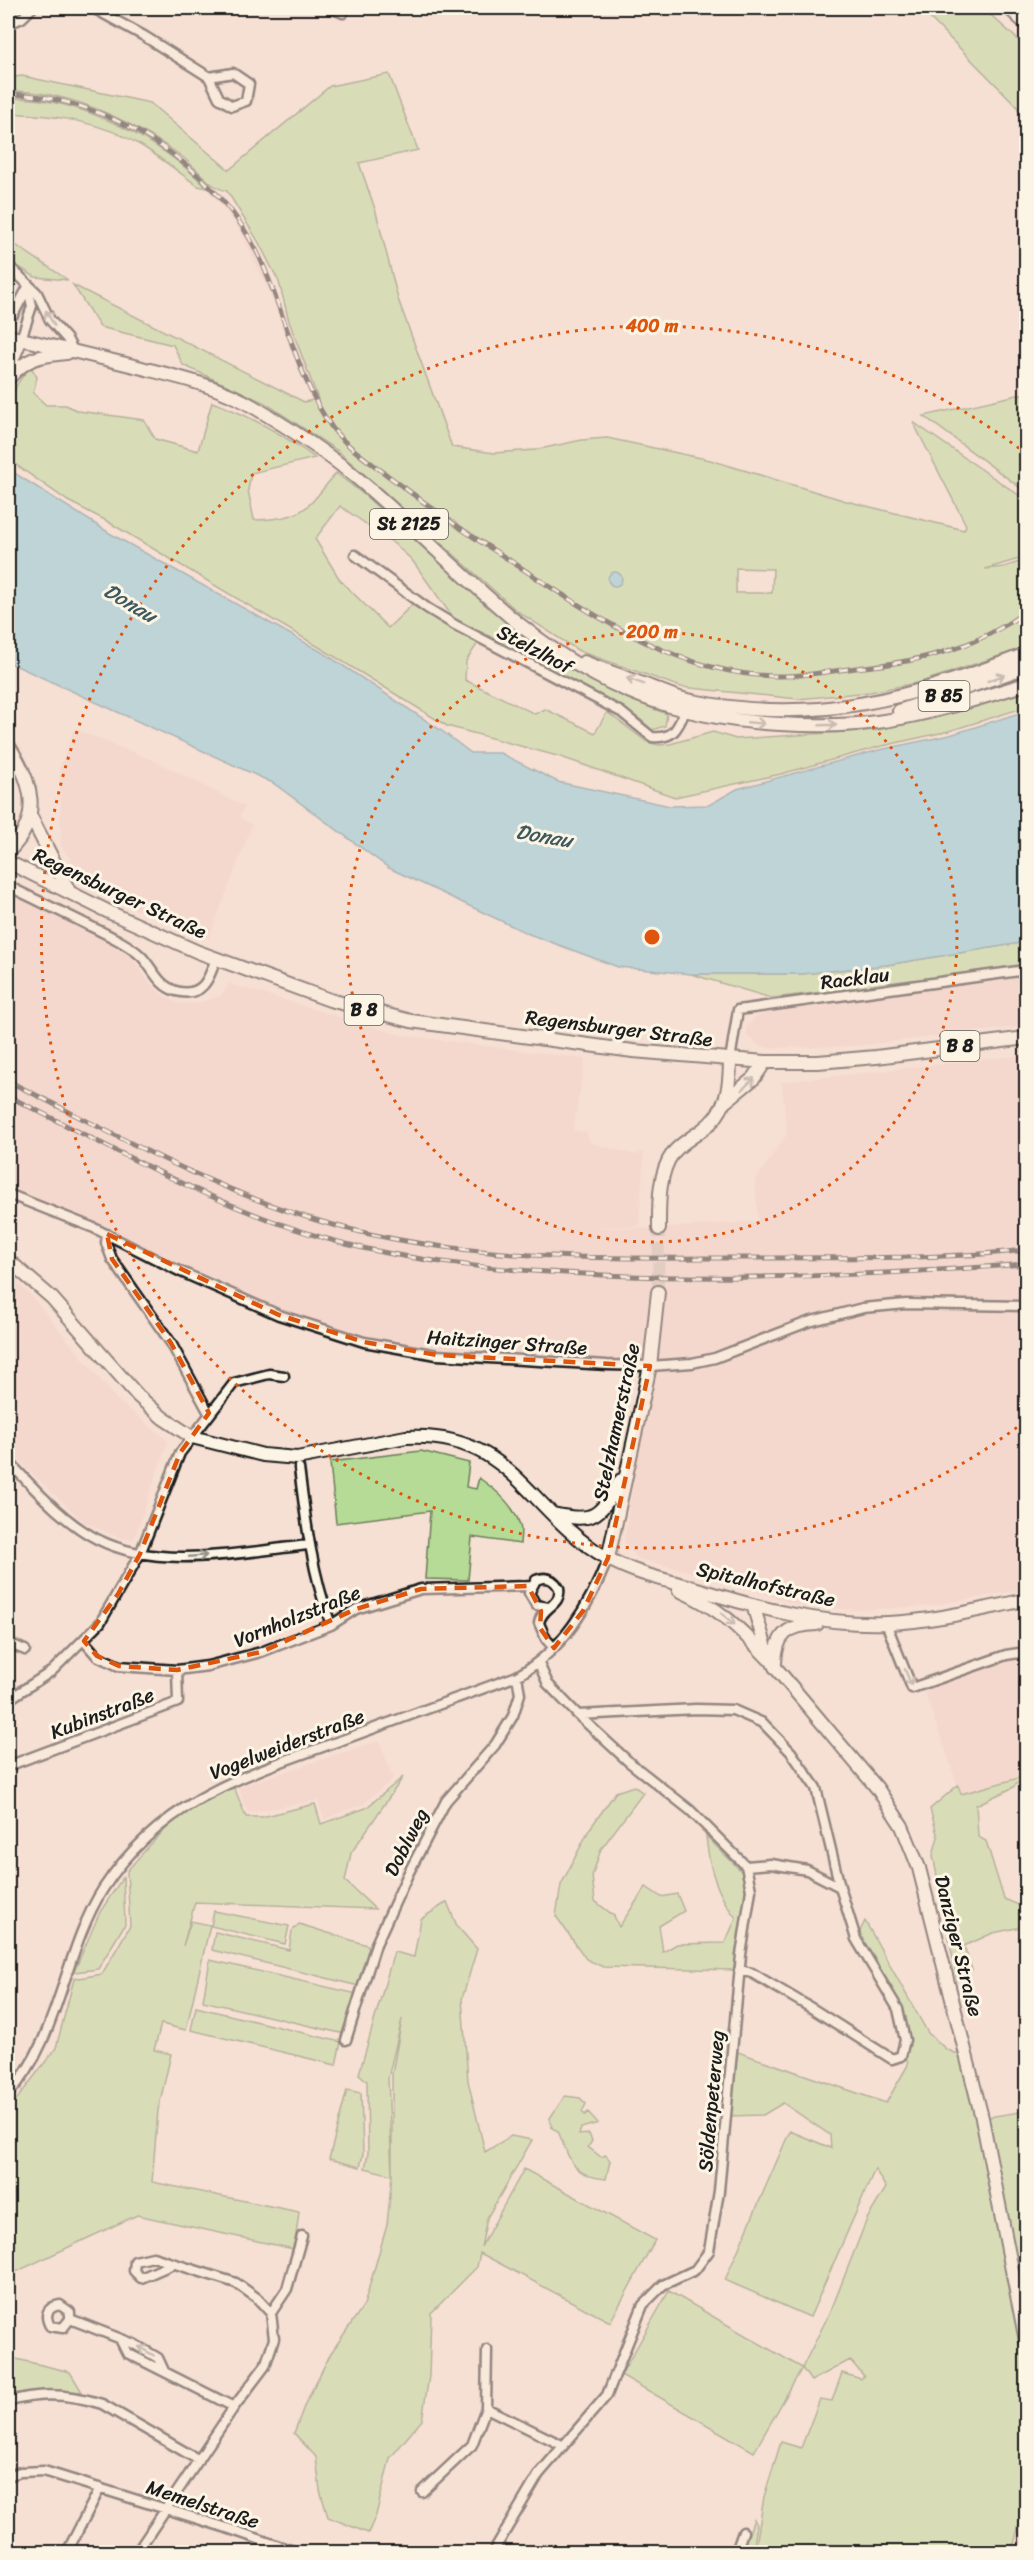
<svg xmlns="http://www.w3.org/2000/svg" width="1034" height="2560" font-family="Sriracha,sans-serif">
<rect width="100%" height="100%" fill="#f6dfd3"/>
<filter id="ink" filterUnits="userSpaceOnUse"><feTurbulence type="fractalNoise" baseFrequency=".0167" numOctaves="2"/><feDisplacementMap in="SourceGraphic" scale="12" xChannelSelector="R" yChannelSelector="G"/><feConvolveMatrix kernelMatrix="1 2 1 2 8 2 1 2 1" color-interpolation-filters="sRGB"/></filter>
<g filter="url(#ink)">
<path fill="#f2d0c6" d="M8,91L58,97L99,110L140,129L182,157L202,173L229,204L250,233L289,321L318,399L311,401L283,323L243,236L223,207L195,176L178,161L136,134L96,116L56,104L8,98Z
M74,729L157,762L245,807L239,817L252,825L209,938L135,909L92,883L73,863L61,846L60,768Z
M8,892L114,943L134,960L147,980L162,995L180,1004L198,1003L221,996L229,984L401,1035L585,1059L573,1130L587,1132L590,1143L636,1155L644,1151L639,1226L590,1227L659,1229L758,1221L755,1181L787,1134L782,1082L1026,1055V1589L928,1606L856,1610L797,1605L737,1584L637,1558L624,1542L650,1366L417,1352L293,1321L97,1230L9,1195L8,1235Z
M1026,975V1026L854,1046L769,1048L759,1045L747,1036V1027L756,1017L775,1010Z
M8,1275L28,1292L117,1400L168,1441L134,1539L120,1538L84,1522L8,1451Z
M1026,1657V1776L961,1794L923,1687L991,1663Z
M379,1741L393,1779L363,1804L324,1819L318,1800L248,1813L238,1787Z"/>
<path fill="#b6db96" stroke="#697c59" stroke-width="1.5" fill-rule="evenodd" d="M920,8H983L1026,47V125L1016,105Z
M389,74L418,150L359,163L376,212L398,299L452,447L494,453L535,450L582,440L607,438L710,460L846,501L964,530L966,525L913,422L1026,500V557L985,569L1004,567L1026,560V647L921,682L870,692L798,699L681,687L579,651L517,611L338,451L265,403L183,365L173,345L100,327L73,285L304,402L318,399L289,321L279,282L258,241L227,191C208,187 196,166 180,155C131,121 69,90 8,91V78L22,76L150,103L229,170L330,86ZM736,568L773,569L772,593H736Z
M8,98C77,96 160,139 207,188L198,186C180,173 161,158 142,146C101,121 53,115 8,113Z
M8,240L68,280L35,277L8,260Z
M31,367L37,377L33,393L46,405H66L78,411L144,420L155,439L198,451L212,402C248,415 284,435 315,458L251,473L248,490L254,520C304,519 306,510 336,473L364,495L532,645L571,670L628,699L667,714L665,726L652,730L640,719L628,712L550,673L456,622L412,560L392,542L340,506L315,539L340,580L388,628L412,605L478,643L466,661L465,680L535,714L545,709L595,733L607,712L647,742L659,745L670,744L713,732L736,739L876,730L927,720L1026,692V707L949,731L878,747L781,774L675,797L561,757L447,726L329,653L105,520L68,501L8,459C8,422 2,395 31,367Z
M1026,393V492L924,416Z
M1026,942V964L868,987L771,998L691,974H802L886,965Z
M421,1451L469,1463L466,1487L476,1489L479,1478C495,1489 514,1505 520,1525C522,1530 520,1539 520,1544L472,1537L468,1580L425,1579L430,1511L336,1523L330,1462Z
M1026,1776L1012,1788L976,1805L978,1837L986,1841L1004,1899L1021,1906L1026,1918V1926L993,1933L964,1946L972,1970L957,1980L933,1855L938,1837L930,1809L958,1785L961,1794Z
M403,1777L351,1853L345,1881L375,1909L195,1902L183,1946L191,1921L210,1925L186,2030L161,2024L154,2050L171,2054L158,2110L152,2182L299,2212L294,2249L137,2215L9,2275L8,2282V2108L17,2099L56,2048L74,1979L102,1974L130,1926L127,1871C163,1829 182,1809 234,1787L246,1817H262L315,1804L321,1824L366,1808Z
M634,1786L643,1793L601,1849L592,1876L595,1901L614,1916L619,1927L646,1887L661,1897L677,1894L684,1911L659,1926L663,1952L677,1944L725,1943L736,1918C716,1893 709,1867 706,1836L742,1872L746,1894L736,1970L603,1967L586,1959L556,1916L561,1885L589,1830L616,1792Z
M123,1877L125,1924L98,1969L74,1972L100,1912Z
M447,1902L457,1926L477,1949L462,1999L468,2081L485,2152L511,2136L532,2140L487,2218L481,2247L524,2169L655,2240L610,2322L480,2253L477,2267L431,2313L429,2376L422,2420L390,2458L376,2515L368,2533L328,2517L320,2490L316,2457L294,2433L305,2404L331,2353L364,2305L387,2225L392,2175L365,2168L368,2153L367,2081L359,2074L394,1952L414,1957L421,1919ZM402,2019L392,2074V2175L388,2078Z
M214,1911L289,1926L285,1944L211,1926Z
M865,1921L928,2033L946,2049L968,2059L982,2118L1026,2111V2496L1012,2552H755L764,2497L781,2442L801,2448L820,2399L832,2401L842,2373L861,2379L864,2376L850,2360L811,2381L802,2368L754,2452L621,2375L669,2291L802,2368L832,2308L867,2219L886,2188L875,2169L810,2317L725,2280L790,2131L831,2148L830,2135L783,2103L763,2115L726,2116L732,2050L886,2103L908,2065L898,2009L856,1939Z
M299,1924L370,1946L359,1986L212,1950L215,1932L289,1950L292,1931Z
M210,1960L357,1994L345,2034L203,2001Z
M196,2007L341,2042L336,2065L191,2030Z
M347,2090L361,2093L363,2154L360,2167L329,2159Z
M565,2096L580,2098L586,2104L582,2112L585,2115L588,2112L598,2123L581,2128L579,2135L589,2134L592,2141L588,2147L601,2157L606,2155L610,2161L606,2179C572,2176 570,2160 558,2131L552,2128L550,2118Z
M8,2357L70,2372L82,2392C56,2389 33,2389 8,2396Z
M754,2519L757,2525L753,2552H742Z"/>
<path fill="#7cc8db" stroke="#56838f" stroke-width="1.5" d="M8,469L111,534L327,655L442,731L471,753H500L558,782L670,806L709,805L737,789L879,750L950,735L1026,711V942L886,965L802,974H691L618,967L529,934L389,868L273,783L8,662Z
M608 579a7 7 0 1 1 14 0a7 7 0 1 1-14 0Z"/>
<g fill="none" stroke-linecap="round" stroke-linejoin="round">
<path stroke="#cab8ae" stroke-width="12" stroke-dasharray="12 6" stroke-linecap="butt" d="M658,1292L659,1229"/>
<defs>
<path id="street" d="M93,8L144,36L209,77L219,98L232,106L246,101L249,84L233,73L209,77
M331,8L343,13
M8,24L22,18L32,8
M8,268L13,270L37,293L50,320L67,339L74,352
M8,319L13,315L28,287
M21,339L32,306L27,284
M355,555L427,608L455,625L621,712L652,737C676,739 678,726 687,707
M8,886C36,900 65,913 94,928C110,936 128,944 141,956C153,968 158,986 176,991C203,998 209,979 216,958
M730,1060L738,1010L1026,970
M8,1194L94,1228L179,1271L279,1315L364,1342L437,1355L607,1365L650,1366L692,1363L715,1358L808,1322L863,1308L906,1304L1026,1306
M107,1234L106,1243L112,1259L171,1343L209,1413
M8,1461C34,1488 62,1521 97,1539C159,1571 242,1552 308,1545
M299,1468C306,1523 312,1572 331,1625
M549,1607L536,1605L529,1593L536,1580C546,1576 553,1578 559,1588C562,1606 542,1606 539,1623L546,1639L554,1648
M886,1623L912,1688L1006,1655L1026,1652
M84,1641L97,1656L119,1666L177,1670L208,1666L261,1652L331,1625L356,1609L421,1589L531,1586
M8,1643L25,1650
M8,1700L52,1671L100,1623L140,1554L180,1453L234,1383L269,1374L284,1376
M578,1715L696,1709L733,1710L763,1723L791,1752L816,1788L840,1887L856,1939L898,2009L905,2040L901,2056L892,2059L813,2009L752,1973L739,1970
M8,1766L178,1702L177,1670
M746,1866L771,1864L807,1870L840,1887
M346,2040L376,1944L408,1874L446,1801L495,1745L513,1716L520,1694L517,1676
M8,2094C59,2042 63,1952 103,1889C162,1798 250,1773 345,1739C402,1718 460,1697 517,1676C563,1650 589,1607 608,1558
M271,2313L287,2289L302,2236
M70,2319L63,2328L50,2326C44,2315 47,2307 60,2305L70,2312V2319L134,2344L158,2358L164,2371
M121,2341L127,2353L234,2407
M8,2402C38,2392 71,2394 102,2404L199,2460
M486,2408L487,2350
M8,2476L20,2472L44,2471L227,2528L296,2552
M422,2492L472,2445L486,2408L562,2445
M67,2552L100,2488
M137,2552L234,2407L265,2366L274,2339L271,2313L257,2298L236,2283L153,2257L135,2261L134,2271L141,2278L173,2264
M493,2552L539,2474L607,2395L643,2305L663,2285L695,2270L709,2251L719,2191L741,1955L751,1890L746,1866L690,1810L629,1762L578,1715L548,1684L539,1664
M736,2552L743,2532"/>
<path id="secondary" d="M726,1101L754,1078L765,1062
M659,1229C659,1205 658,1173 673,1153C681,1143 693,1137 702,1130C727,1112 730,1088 730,1060
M8,1260L52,1298L138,1396L163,1418L192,1437L263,1455L297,1458L406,1437C513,1431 528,1513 607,1558C635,1574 667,1580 697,1589C758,1608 823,1626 888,1623C935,1621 981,1609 1026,1600
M553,1514C597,1524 599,1515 621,1480
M608,1558L650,1366L658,1292
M679,1590C721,1609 737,1626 769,1659
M753,1605L766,1648L775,1667L877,1788L902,1826L919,1868L982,2118L1026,2341
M775,1663C776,1634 788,1625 817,1624"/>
<path id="primary" d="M1009,8L1026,24
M8,336C48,345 89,355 130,365C172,376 216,384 254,407C289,428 326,452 357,478C413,525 463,578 519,624C599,688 677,719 780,724C812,726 845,726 877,722C928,715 977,699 1026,684
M8,370L21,339
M8,379C27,357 39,356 67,353
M584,662C607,671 630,679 653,688C666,693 679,699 692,701C816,726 912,698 1026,654
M899,711L1026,667
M8,745C33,782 43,818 8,852
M30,815L69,891
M8,862L111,913L198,952L330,1000L411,1021L633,1051L765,1062H818L876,1057L1026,1038"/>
</defs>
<use href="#street" stroke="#1c1c1c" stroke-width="13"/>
<use href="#secondary" stroke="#1c1c1c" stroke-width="16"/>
<use href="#primary" stroke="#1c1c1c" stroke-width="16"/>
<use href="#street" stroke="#fcf5e5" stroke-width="8"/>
<use href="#secondary" stroke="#fcf5e5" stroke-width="12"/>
<use href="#primary" stroke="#fcf5e5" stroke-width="12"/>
<defs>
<path id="rail" d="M8,94C107,95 218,167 260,258C284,311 299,383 333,429C347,447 369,461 387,475C421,500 455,526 492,549C579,604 668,674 775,676C805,677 835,670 865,667C923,661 979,647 1026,611
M8,1081C111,1132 214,1191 326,1223C466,1263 613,1258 757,1258C847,1257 937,1260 1026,1250
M8,1096C117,1150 227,1214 346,1244C430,1265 517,1271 603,1275C745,1281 885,1275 1026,1264"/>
</defs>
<use href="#rail" stroke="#1c1c1c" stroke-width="5"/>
<use href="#rail" stroke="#fcf5e5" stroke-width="3" stroke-dasharray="9" stroke-linecap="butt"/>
</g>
<defs><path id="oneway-shaft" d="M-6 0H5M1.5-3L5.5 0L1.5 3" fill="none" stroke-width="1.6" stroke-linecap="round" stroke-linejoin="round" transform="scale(1.5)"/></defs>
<g stroke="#97938b">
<use href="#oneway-shaft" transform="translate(50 318) rotate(-120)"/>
<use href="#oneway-shaft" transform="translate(996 678) rotate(-20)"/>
<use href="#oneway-shaft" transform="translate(635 681) rotate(-160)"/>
<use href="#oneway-shaft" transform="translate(756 723) rotate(5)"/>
<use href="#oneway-shaft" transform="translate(828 725) rotate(-2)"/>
<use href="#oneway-shaft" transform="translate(748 1084) rotate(-44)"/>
<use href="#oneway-shaft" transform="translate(198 1556) rotate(-5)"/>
<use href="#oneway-shaft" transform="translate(728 1619) rotate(40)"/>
<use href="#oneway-shaft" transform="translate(908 1677) rotate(68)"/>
<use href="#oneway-shaft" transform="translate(146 2351) rotate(-150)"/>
</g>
</g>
<path d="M0 0H1034V2560H0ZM107,1234L279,1315L364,1342L437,1355L650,1366L608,1558L583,1611L554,1648L540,1628L541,1611L528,1586L421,1589L356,1609L261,1652L177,1670L119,1666L97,1656L84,1641L118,1594L140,1554L180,1453L209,1413L171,1343L112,1259Z" fill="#f6dfd3" fill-opacity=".55" fill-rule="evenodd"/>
<path fill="none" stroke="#de560d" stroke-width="4.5" stroke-dasharray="12 8" stroke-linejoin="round" d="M107,1234L279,1315L364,1342L437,1355L650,1366L608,1558L583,1611L554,1648L540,1628L541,1611L528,1586L421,1589L356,1609L261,1652L177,1670L119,1666L97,1656L84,1641L118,1594L140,1554L180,1453L209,1413L171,1343L112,1259Z"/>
<g fill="none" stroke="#de560d" stroke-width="3" stroke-dasharray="3 6">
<circle cx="652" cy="937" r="305"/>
<path d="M1024 1422A611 611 0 1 1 1024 452"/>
</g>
<g text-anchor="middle" stroke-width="6" stroke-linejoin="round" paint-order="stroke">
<g fill="#fcf5e5" stroke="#5f5d58" stroke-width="1.5">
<rect x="370" y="509" width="78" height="30" rx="4.5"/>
<rect x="918.5" y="681" width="51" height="30" rx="4.5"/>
<rect x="344.5" y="995" width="39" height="30" rx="4.5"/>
<rect x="940.5" y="1031" width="39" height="30" rx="4.5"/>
</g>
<g font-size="18" font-weight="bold" fill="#1c1c1c">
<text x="409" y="530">St 2125</text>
<text x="944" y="702">B 85</text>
<text x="364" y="1016">B 8</text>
<text x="960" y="1052">B 8</text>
</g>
<g font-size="20" fill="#1c1c1c" stroke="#fcf5e5">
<text transform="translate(535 649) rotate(28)" y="7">Stelzlhof</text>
<text transform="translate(120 893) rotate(25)" y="7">Regensburger Straße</text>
<text transform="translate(855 978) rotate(-7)" y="7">Racklau</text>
<text transform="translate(619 1028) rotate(7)" y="7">Regensburger Straße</text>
<text transform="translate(507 1342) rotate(4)" y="7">Haitzinger Straße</text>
<text transform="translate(616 1422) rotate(-78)" y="7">Stelzhamerstraße</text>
<text transform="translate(766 1584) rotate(13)" y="7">Spitalhofstraße</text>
<text transform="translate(297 1616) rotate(-22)" y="7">Vornholzstraße</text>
<text transform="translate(102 1713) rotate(-21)" y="7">Kubinstraße</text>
<text transform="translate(287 1744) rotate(-21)" y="7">Vogelweiderstraße</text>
<text transform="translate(406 1842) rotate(-63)" y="7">Doblweg</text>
<text transform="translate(959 1946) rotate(76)" y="7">Danziger Straße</text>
<text transform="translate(711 2101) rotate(-85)" y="7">Söldenpeterweg</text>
<text transform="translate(203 2504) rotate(18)" y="7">Memelstraße</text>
</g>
<g font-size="21" font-style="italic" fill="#3e585f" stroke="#fcf5e5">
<text transform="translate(130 603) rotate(31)" y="7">Donau</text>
<text transform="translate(544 836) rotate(10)" y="7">Donau</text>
</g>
</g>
<circle cx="652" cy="937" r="9" fill="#de560d" stroke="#fcf5e5" stroke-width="3"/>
<g font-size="18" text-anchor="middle" font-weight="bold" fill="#de560d" stroke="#fcf5e5" stroke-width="6" stroke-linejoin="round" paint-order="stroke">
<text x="652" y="332">400 m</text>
<text x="652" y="638">200 m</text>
</g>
<rect width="1034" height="2560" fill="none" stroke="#fcf5e5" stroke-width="30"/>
<rect x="15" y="15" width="1004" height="2530" fill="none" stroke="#1c1c1c" stroke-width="2" filter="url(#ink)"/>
</svg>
